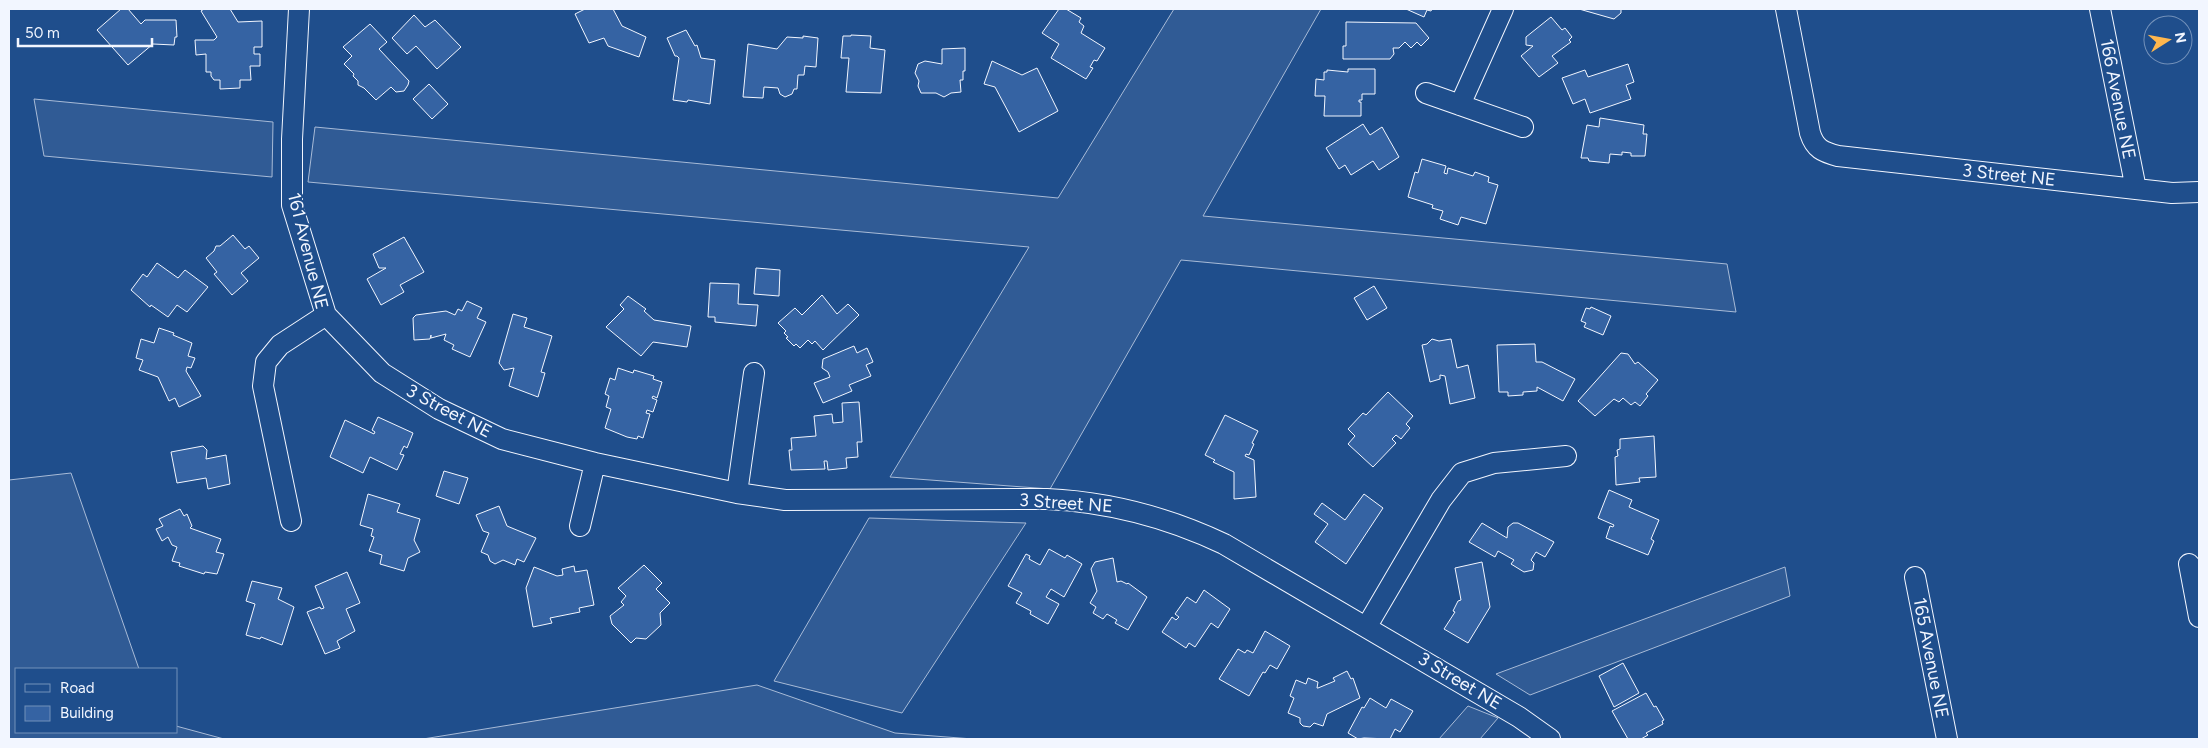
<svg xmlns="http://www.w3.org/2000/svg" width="2208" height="748" font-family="Figtree,sans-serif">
<rect width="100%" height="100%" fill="#1f4e8c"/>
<path fill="#305b95" stroke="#a8bbd7" d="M1174,9H1321L1203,216L1727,264L1736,312L1181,260L1050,489L890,477L1029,247L308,182L315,127L1058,198Z
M34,99L273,122L272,177L44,156Z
M71,473L139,669H16V732H176V726L224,739H9V480Z
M869,518L1026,523L902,713L774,681Z
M1785,567L1790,596L1530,695L1496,674Z
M757,685L895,733L973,739H423Z
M1468,706L1498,718L1480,739H1439Z"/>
<path fill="#3563a3" stroke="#f2f6ff" d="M121,9H128L141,24L145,20H176L177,37H175L174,45L153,44L128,65L97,30Z
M204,9H230L238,22L262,21V47H254V54H260V66H250L251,80H240V88L220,89V80H214L211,76V72H206V54L196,55L195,40H214L217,37L201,11Z
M585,9H613L622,26L646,37L639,57L608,46L604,38L589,43L575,14Z
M1059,9H1066L1081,18L1079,22L1084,26L1081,33L1105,48L1097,61L1094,60L1090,67L1093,68L1086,79L1051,58L1059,44L1042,33Z
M1406,9H1432L1431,11L1427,10L1424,17Z
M1579,9H1621V13L1614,19Z
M414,15L425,27L435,20L461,47L437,69L416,46L407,54L392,38Z
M1551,17L1562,30L1565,28L1572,37L1569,40L1571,42L1552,56L1558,63L1539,77L1521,56L1533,46L1526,45V37Z
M1346,22L1416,23L1429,38L1421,46L1417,42L1411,48L1405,42L1399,48H1393L1394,54L1390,59H1343V46H1346Z
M370,24L387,42L379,49L409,81L408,85L404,91L396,92L391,87L376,100L364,88L358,85V81L353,76L354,74L344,64L352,56L343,47Z
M686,30L695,46L697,45L701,58L715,60L710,104L688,100L687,102L673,100L679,58L677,56H675L667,38Z
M851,35L871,36L870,48L885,50L881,93L846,92L849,58H841L843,36H851Z
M803,36L818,38L816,67L805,66L804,75H798L797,89H794L792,94L785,97L780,94L778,88L764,87L763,98L743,97L748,44L777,49L787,37L803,38Z
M965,48V71H963V80H960L961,92L951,93L944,97L936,93H921L918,86L919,81L915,73L918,64L925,61L942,64V49Z
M992,61L1022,75L1037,68L1058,111L1019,132L995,87L984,84Z
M1628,64L1634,82L1626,85L1631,99L1590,113L1585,99L1573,104L1562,78L1585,70L1588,77Z
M1348,69H1375V94H1362V100H1359V102H1361V116H1324L1325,96H1315L1316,79L1324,80V72H1327V70L1348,72Z
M429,84L448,104L432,119L413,99Z
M1600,118L1644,125L1643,134H1647L1645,156H1631V153L1622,152V155L1610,154L1609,163L1589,161L1588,158H1581L1587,125L1599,127Z
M1363,124L1370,135L1382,127L1399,157L1379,170L1373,161L1351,175L1345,165L1339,169L1326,148Z
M1422,159L1446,166L1444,173L1447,174L1448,168L1473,176L1475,172L1489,177L1488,182L1498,185L1486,224L1461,217L1458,225L1440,219L1443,211L1432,208L1433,205L1408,197L1415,172L1418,173Z
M233,235L245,249L249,246L259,258L241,273L248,281L232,295L214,274L217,272L206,258L214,251L216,246H220Z
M404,237L424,272L400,285L404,292L381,305L367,279L386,268H379L373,254Z
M157,263L178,278L185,270L208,287L187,312L177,305L168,317L151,305L150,307L131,290L143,274L147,277Z
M756,268L780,270L779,296L754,294Z
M710,283L739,284L738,304L758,305L756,326L715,322V317H708Z
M1374,286L1387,308L1367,320L1354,298Z
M822,295L837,314L848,304L859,315L823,350L815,341L812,344L808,340L800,348L796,344L794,346L786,338L788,337L784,333L786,331L778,323L795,308L802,315Z
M628,296L646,309L644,311L654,320L691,326L687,347L653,342L641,356L606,327L624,309L620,305Z
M467,301L482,308L477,318L486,322L470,357L452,349L454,345L444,340L446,334L431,338V335L430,339L414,340L413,318L416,315L446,311L455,315L458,309L462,311Z
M1591,307L1611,316L1603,335L1584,327L1586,323L1581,321L1586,308L1590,309Z
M513,314L527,318L524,327L552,336L541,372L545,373L538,397L509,386L514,368L504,370L499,363Z
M159,328L174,333L173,335L192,343L188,356L195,358L191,368L187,367L186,371L201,396L179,407L175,398L169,401L158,377L139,370L143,360L136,358L141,339L154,343Z
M1432,339L1439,341L1451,339L1457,368L1468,365L1475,398L1450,404L1445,376L1440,375V379L1430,382L1422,345L1427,344Z
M1535,344L1536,362H1542L1575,379L1563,401L1537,387V391L1523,392V395L1508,396V392H1499L1497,345Z
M854,346L857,353L867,348L873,362L866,365L871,376L849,385L852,391L823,403L814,383L830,377L828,372L822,368L823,359Z
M1621,353L1628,354L1635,364L1638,362L1658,380L1646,394L1648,396L1640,406L1635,402L1631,405L1623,398L1619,402L1614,399L1595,416L1578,401Z
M618,368L633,373L634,370L654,376L653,379L662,382L657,398L653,396L652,398L657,400L653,412L647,410L646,413L650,414L643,438L638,436L637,439L627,437L605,428L611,409L606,407L609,396L605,394L610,378L615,380Z
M1388,392L1413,416L1406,424L1410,428L1401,439L1396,435L1392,439L1396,443L1373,467L1348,444L1355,436L1348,429L1363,413L1366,415Z
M859,402L862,442H857L858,457L846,458L847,468L828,470L827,461H824L825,469L791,470L789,450H792L791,438L816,436L814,416L832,414L833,423L843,422L842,403Z
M1225,415L1258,431L1252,443L1254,444L1249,455L1246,454L1245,456L1254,460L1256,497L1234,499V472L1213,462L1215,460L1205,455Z
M378,417L413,433L407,448L404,446L400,454L404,455L397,470L370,457L363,473L330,457L345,420L374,434L375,432L372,430Z
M1654,436L1656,477L1639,478L1640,482L1616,485L1615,457L1618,456L1617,450L1620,449V439Z
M203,446L207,450L206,459L226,455L230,484L208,489L206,478L177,483L171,452Z
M444,471L468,478L459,504L436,496Z
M1609,490L1632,500L1629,507L1659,520L1651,539L1654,541L1648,555L1606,538L1610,526L1613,527L1614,525L1598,518Z
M368,494L400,504L397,512L420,519L414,540L420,552L408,558L404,571L380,564L382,555L369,551L374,537L371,536L373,529L360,525Z
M1364,494L1383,508L1346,564L1315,542L1328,524L1314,514L1322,503L1345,520Z
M499,506L507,526L536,538L524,562L517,559L515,565L503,560L495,564L490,561L488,555L481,552L489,533L483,531L476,515Z
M180,509L184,516L187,514L192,526L190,528L221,539L216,552L224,554L217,574L205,572L204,574L179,566L180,563L172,561L177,547L172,545L168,537L162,541L156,529L163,526L159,519Z
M1482,523L1507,538L1508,527L1513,523H1518L1554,542L1545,557L1536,552L1531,560L1534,563L1533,570L1524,572L1511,564L1514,560L1498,551L1495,557L1469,542Z
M1049,549L1065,558L1067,555L1082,564L1064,597L1051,589L1046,597L1059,604L1048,624L1030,614L1031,611L1016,603L1022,593L1008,586L1026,554L1030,556L1029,559L1040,565Z
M1113,558L1117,582L1121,581L1127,584L1128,583L1147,597L1128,630L1115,623L1117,620L1107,614L1103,619L1093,613L1096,607L1090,603L1097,591L1091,569L1095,562Z
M1482,562L1490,607L1468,643L1444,629L1455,612L1453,611L1458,601L1461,600L1455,568Z
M644,565L662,583L656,589L670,603L660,613L661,625L646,639L636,638L631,643L612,624L610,616L624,605L621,602L626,596L618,588Z
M574,566L575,572L587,570L594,605L579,608L580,612L550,618L552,623L533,627L526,588L534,567L557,576L563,575L562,569Z
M347,572L360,603L346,609L355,631L337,641L340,648L325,654L307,612L320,607L321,609L324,608L315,586Z
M252,581L282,588L278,599L294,607L282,645L261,637L260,639L246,635L255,604L246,601Z
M1204,590L1230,609L1218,628L1211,623L1195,647L1189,643L1186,648L1162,632L1172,617L1176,620L1179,617L1175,614L1187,597L1196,603Z
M1265,631L1290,646L1277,669L1270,665L1265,673L1263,672L1249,696L1219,679L1238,649L1245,653L1247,650L1253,653Z
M1623,663L1639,693L1614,707L1599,676Z
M1347,671L1351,679L1353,678L1360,698L1327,714L1323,726L1314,723L1310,727L1303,726L1300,723V718L1288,713L1294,698L1290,696L1296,680L1306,684L1308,678L1318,682L1317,688H1318L1335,681L1333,678Z
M1646,693L1654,707L1656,706L1664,720L1662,721L1663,724L1646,733L1648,735L1641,739H1628L1612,711Z
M1370,698L1386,708L1391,699L1413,711L1400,732L1395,729L1390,739L1364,738L1358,739L1348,733L1362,707L1364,708Z"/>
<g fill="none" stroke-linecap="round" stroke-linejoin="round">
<defs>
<path id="minor" d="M299,9L292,139V205L326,315L382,373L439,409L502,439L595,463L737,493L785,500L1047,499C1111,502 1167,517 1224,544L1519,717L1550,739
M1786,9L1810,133C1815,149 1823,152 1838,156L2136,189L2172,193L2199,192
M2100,9L2136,189
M1426,93L1523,127
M1460,105L1503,9
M737,493L754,373
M291,521L263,386L266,362L280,345L326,315
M580,526L595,463
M2189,564L2199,617
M1915,577L1947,739
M1367,626L1441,500L1462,473L1494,463L1566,456"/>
</defs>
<use href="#minor" stroke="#f2f6ff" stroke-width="22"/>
<use href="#minor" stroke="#1f4e8c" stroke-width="20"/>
</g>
<g text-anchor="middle" stroke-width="4" stroke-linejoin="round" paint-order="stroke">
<g font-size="18" fill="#f2f6ff" stroke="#1f4e8c">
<text transform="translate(2118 99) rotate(79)" y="6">166 Avenue NE</text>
<text transform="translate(2009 175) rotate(6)" y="6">3 Street NE</text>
<text transform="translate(308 251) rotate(76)" y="6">161 Avenue NE</text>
<text transform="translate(449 411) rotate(28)" y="6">3 Street NE</text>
<text transform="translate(1066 503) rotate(4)" y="6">3 Street NE</text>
<text transform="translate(1931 658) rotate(79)" y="6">165 Avenue NE</text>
<text transform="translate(1460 681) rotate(31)" y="6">3 Street NE</text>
</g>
</g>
<rect width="2208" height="748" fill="none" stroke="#f2f6ff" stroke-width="20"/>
<rect x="15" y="668" width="162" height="65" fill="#1f4e8c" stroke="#7391ba"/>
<rect x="25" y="684" width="25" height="8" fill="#1f4e8c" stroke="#7391ba"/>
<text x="60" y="693" font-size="15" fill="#f2f6ff">Road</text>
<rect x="25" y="706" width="25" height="15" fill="#3563a3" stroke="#7391ba"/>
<text x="60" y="718" font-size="15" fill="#f2f6ff">Building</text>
<g transform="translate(2168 40) rotate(79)"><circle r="24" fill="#1f4e8c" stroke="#7391ba"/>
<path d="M0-4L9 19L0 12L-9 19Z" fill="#ffb74d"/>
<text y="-8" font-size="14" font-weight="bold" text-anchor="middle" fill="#f2f6ff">N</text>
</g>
<path d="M18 38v8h134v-8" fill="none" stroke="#f2f6ff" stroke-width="2.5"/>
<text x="25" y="38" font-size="15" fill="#f2f6ff" stroke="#1f4e8c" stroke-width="4" paint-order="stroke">50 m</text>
</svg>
